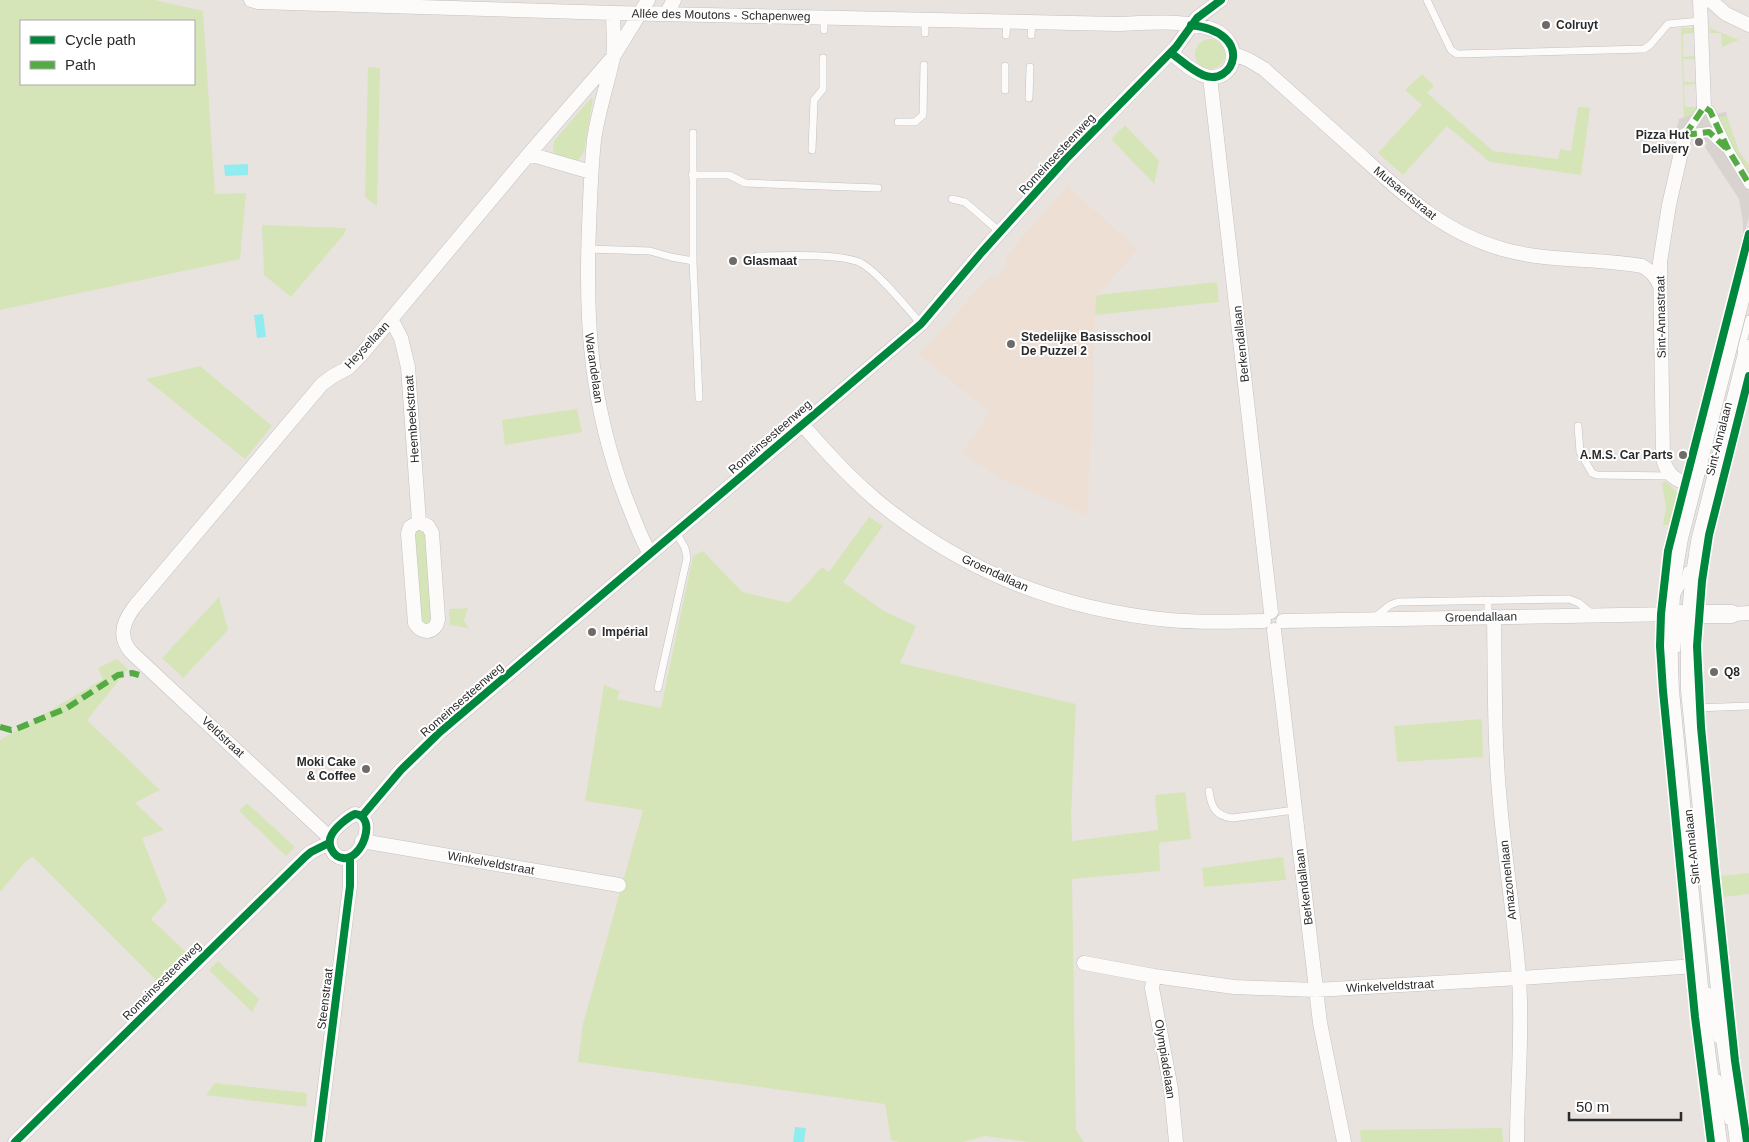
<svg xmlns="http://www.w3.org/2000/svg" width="1749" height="1142" font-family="Helvetica,sans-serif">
<rect width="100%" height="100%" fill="#e9e3e0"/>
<path fill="#eddfd4" d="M1067,186L1138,249L1096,297L1090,473H1087L1089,486L1088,516L1002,479L962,453L989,412L918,354L938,334L989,276H998L1007,265L1006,256Z"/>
<path fill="#d5e5b7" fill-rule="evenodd" d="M0,0H155L203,11L215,194L246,193L240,259L0,310ZM194,21V84H21V21Z
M1681,28H1694V33L1683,34V57L1695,56V59H1683L1684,82H1695V84L1684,85L1685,107H1696V113L1684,118Z
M1710,28L1739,40L1722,47L1721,33H1710Z
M1195 54a15 15 0 1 1 30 0a15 15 0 1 1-30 0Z
M368,67L380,68L377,206L365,197Z
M1422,74L1434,86L1427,93L1493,151L1558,159L1560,149L1571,151L1578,107L1590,108L1581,175L1490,162L1447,126L1403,175L1378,153L1422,105L1405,90Z
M591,98L593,99L584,152L578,160L575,161L556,156L553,150L554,141Z
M1727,116L1739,151L1749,165V174L1725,135L1717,118Z
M1125,125L1159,161L1154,184L1111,139Z
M262,225L346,228L344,234L291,297L264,275Z
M1217,282L1219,302L1095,315L1096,297L1098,295Z
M200,366L272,426L245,459L146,379Z
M577,409L582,432L505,445L502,420Z
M1665,481L1678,493L1669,525H1663L1666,507L1662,484Z
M869,517L883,526L843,582L884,611L916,626L900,663L1076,704L1071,815L1072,841L1158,830L1155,795L1185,792L1191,839L1159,843L1160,871L1072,879L1076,1130L1084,1142H1030L985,1136L963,1142H899L891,1140L885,1104L578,1062L583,1024L643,810L585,801L604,685L620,691L617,699L661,708L693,556L703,551L742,592L789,603L822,567L829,572Z
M420,529L425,531L433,619L428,625L421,622L414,540L415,533Z
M219,597L228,630L183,678L162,658Z
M468,608L464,621L469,628L450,625L449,609Z
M117,659L128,669L87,720L160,790L135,803L164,830L142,838L167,901L151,919L188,954L159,983L33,857L26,861L0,892V740L103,679L98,668Z
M1482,719L1483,757L1397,762L1394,726Z
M247,803L295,847L286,856L239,811Z
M1283,857L1286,880L1204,887L1202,868Z
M1749,873V894L1724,897L1721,876Z
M218,961L259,999L252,1012L209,970Z
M215,1083L307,1093L306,1107L206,1095Z
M1502,1128L1503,1142H1361L1360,1130Z"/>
<path fill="#d9d3d0" d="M1696,107H1712L1716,114L1726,112L1727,116L1718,118L1725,135L1749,174V217L1743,237V222L1739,199L1705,147L1707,143L1676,132L1679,119L1696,113Z"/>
<path fill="#90ecef" d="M248,164V175L225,176L224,165Z
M263,314L266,337L257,338L254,315Z
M795,1127L806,1128L804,1142H793Z"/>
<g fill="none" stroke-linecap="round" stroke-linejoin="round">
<defs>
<path id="service" d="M1427,0L1451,50L1457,54L1644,49L1650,45L1668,24L1700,21
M824,30V18
M925,33V20
M1006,35L1007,22
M1031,35L1032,22
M1005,90V66
M1029,98L1030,67
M898,122H915L923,115L924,65
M693,133V261L699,398
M812,150L814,100L823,89V58
M692,175H729L745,183L878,188
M952,199L965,202L1000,232
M588,249L650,251L671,257L693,261
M757,256C782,256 840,253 861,263C878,272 907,308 921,324
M1741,350L1749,319
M1578,426L1580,452L1592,473L1597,475L1671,476
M1677,594L1685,579L1687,570
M1488,600V617
M1374,618L1390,605L1398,602L1569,599L1579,603L1591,613
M1677,649L1679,615
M658,688L687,558L685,548L676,532
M1694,708L1749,706
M1209,791C1211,807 1216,816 1232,818L1295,810
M1708,991L1717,1039
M1718,1078L1728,1121"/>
<path id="pedestrian" d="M1685,135L1704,107L1710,111L1729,151L1749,184
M1685,135L1709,132L1725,147"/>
<path id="minor" d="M251,0L258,2L613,13L1118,24C1145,23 1188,19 1214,30C1245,44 1235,83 1206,76C1194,73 1181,61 1171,53
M1700,0L1704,107
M1710,0L1726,14L1749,25
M613,13C613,27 615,44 613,58C607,86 598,112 594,140C591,169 590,198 589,227C585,325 591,406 626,499C634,518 640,537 650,554
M666,14L674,0
M1234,54L1249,60L1264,69C1295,97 1327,125 1358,153C1403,194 1444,234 1506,250C1550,262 1597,258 1642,266C1651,271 1656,276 1660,286
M1210,77L1271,612
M1685,135L1669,205L1660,262L1663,459C1667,475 1676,481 1692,485
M529,154L591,172
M391,319L401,338L408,367L419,522L428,526L432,533L438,619C436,633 422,635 415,623L408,534L410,527L419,522
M802,424C825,451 849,477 876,500C962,571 1058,609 1169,620C1200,623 1232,622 1264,621
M1732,614L1749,613
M1494,617C1495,679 1494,741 1500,803C1505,862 1515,920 1519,979C1523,1034 1517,1088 1517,1142
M1283,621L1677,614
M1274,630L1320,1023L1344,1142
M355,814C378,816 362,861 343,858C333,857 326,844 332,834C336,827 348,817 355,814Z
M362,816L401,770L440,732L921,324L982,252L1066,159L1176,47L1197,18L1221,0
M330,838L131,652C117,636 124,620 135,606L322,384L333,376L348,368L361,355L529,154L613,57L648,0
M362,841L619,885
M1084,963L1154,976L1234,987L1316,990L1519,978L1696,966
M1154,976L1152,988L1171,1089L1176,1142
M15,1142L305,857L311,852L329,843
M318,1142L350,886V858"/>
<path id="tertiary" d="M1679,614H1732"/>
<path id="secondary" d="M1717,1142L1702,1027L1669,691C1666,639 1668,589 1678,538L1749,261
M1740,1142L1725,1030L1691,690V626L1695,580L1701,542L1749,350"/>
</defs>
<use href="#service" stroke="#c2c1c2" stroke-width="8"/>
<use href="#pedestrian" stroke="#c2c1c2" stroke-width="11"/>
<use href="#minor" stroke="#c2c1c2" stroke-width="15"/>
<use href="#tertiary" stroke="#c2c1c2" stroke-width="19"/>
<use href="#secondary" stroke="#c2c1c2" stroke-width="21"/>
<use href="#service" stroke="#fcfbfa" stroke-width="7"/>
<use href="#pedestrian" stroke="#fcfbfa" stroke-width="10"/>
<use href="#minor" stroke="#fcfbfa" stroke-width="14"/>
<use href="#tertiary" stroke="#fcfbfa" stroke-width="18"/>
<use href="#secondary" stroke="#fcfbfa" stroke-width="20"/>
<path stroke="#54ab44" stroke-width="6" stroke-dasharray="12 6" stroke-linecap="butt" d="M1685,135L1704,107L1710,111L1729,151L1749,184
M1685,135L1709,132L1726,148
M0,727L11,730L16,729L67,708L118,675L132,673L139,675"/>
<defs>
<path id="cycleway" d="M1171,53C1181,60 1191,70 1203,75C1233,88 1257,33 1191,25
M355,814C378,816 362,861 343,858C333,857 326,844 332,834C336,827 348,817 355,814Z
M362,816L401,770L440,732L921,324L982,252L1066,159L1176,47L1197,18L1221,0
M15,1142L305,857L311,852L329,843
M318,1142L350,886V858
M1711,1142L1695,1017L1663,691L1660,646L1661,614L1668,551L1749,234
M1747,1142L1735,1061L1715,872L1701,727L1697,646L1702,581L1709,535L1749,376"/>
</defs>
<use href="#cycleway" stroke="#fff" stroke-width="11"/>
<use href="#cycleway" stroke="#00873e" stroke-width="8"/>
</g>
<g fill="#6e6b6a" stroke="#fff" stroke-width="2">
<circle cx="1546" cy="25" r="5"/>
<circle cx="1699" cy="142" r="5"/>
<circle cx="733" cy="261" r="5"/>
<circle cx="1011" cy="344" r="5"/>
<circle cx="1683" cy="455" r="5"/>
<circle cx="592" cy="632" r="5"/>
<circle cx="1714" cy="672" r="5"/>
<circle cx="366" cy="769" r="5"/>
</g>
<g text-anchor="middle" stroke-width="4" stroke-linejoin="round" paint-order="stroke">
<g font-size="12" fill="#2b2b2b" stroke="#fff">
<text transform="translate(721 15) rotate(1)" y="4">Allée des Moutons - Schapenweg</text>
<text transform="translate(1057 154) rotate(-47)" y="4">Romeinsesteenweg</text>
<text transform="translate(1405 193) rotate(39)" y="4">Mutsaertstraat</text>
<text transform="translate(1661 317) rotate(-91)" y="4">Sint-Annastraat</text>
<text transform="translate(1241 344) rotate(-96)" y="4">Berkendallaan</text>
<text transform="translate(367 345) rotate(-47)" y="4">Heysellaan</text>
<text transform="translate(594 368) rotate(82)" y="4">Warandelaan</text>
<text transform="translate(412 419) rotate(-94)" y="4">Heembeekstraat</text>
<text transform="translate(770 437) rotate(-41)" y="4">Romeinsesteenweg</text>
<text transform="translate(1719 439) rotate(-76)" y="4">Sint-Annalaan</text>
<text transform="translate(995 573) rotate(25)" y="4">Groendallaan</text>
<text transform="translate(1481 617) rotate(-1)" y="4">Groendallaan</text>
<text transform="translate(462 700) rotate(-41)" y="4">Romeinsesteenweg</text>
<text transform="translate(223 737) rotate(43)" y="4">Veldstraat</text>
<text transform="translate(1692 847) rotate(-96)" y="4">Sint-Annalaan</text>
<text transform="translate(491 863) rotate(10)" y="4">Winkelveldstraat</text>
<text transform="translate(1508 880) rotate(-96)" y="4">Amazonenlaan</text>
<text transform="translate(1304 887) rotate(-97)" y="4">Berkendallaan</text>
<text transform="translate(162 981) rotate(-45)" y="4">Romeinsesteenweg</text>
<text transform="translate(1390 986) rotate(-3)" y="4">Winkelveldstraat</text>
<text transform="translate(325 999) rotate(-83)" y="4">Steenstraat</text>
<text transform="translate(1165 1059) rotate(81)" y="4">Olympiadelaan</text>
</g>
<g font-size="12" font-weight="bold" fill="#2b2b2b" stroke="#fff" text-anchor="start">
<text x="1556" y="29">Colruyt</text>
<text x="1689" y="139" text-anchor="end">Pizza Hut<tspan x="1689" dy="14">Delivery</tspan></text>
<text x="743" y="265">Glasmaat</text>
<text x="1021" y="341">Stedelijke Basisschool<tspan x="1021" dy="14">De Puzzel 2</tspan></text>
<text x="1673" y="459" text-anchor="end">A.M.S. Car Parts</text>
<text x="602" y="636">Impérial</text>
<text x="1724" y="676">Q8</text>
<text x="356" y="766" text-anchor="end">Moki Cake<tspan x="356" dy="14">&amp; Coffee</tspan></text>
</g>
</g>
<rect x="20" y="20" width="175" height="65" fill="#ffffff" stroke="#aaaaaa"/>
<rect x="30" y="36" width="25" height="8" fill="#00873e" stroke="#aaaaaa"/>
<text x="65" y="45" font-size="15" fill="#2b2b2b">Cycle path</text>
<rect x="30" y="61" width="25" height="8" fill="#54ab44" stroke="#aaaaaa"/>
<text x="65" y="70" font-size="15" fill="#2b2b2b">Path</text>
<path d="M1569 1112v8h112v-8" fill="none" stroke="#2b2b2b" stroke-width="2.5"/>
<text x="1576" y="1112" font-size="15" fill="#2b2b2b" stroke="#ffffff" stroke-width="4" paint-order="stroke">50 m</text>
</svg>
